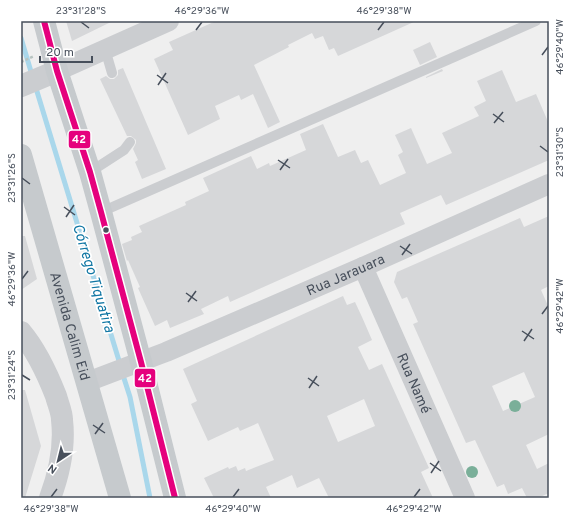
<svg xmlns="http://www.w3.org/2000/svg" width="570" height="519" font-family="Overpass,sans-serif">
<rect width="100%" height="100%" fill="#efefef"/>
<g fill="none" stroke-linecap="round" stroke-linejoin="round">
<path stroke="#a9d7eb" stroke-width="5" d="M21,38L32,75
M35,85L120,364
M122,372L130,397L150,498"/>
</g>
<path fill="#d6d7d9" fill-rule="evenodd" d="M66,21H113L72,41Z
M216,21H416L338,56L334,48L329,50L323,36L315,39L312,33L288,45L289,47L254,65L280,122L268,128L253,94L241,100L239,95L215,106L220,119L188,135L154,59L173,50L169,42Z
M430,42L437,57L420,65L413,50Z
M123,68L166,169L142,179L135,162L138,160L133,149L136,143V140L131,136H127L100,79L106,76L110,79H114L118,75V70Z
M442,69L443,71L426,78V77Z
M502,70L516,102L536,94L549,124V160L446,205L441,195L400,213L405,224L230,302L228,296L201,309L204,314L170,328L167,320L155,326L138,288L140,287L128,260L127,261L122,244L132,240L131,237L142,232L139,226L186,205L185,202L209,191L203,178L251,156L257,169L269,163L270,166L306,150L300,134L323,124L338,157L355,150L361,163L368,160L380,185L406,173L398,155L403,152L395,135L411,128L427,164L452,153L442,133L479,116L474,107L486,101L477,81Z
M549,216V286L541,290L549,308V434L526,445L537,469L549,463V493L538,498H527L522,488L508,494L504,484L497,487L475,440L466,443L413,324L418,322L407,297L402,299L394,282L397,272L520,218L524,227ZM524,372L535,397L503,411L492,386Z
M21,236H25L37,279L21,290Z
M343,296L347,305L355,302L362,317L372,340L358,347L369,370L382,364L429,468L421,472L433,498H329L319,478L297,488L292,475L266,487L271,498H214L204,478L228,467L229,469L236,466L238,471L245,468L246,471L274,460L258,423L240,431L238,427L208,441L191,404L197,401L183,369ZM364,399L375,426L338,442L327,416Z
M21,390H25L41,446L25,498H21Z"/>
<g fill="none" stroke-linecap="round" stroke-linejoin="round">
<path stroke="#b8c4c1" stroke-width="2.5" stroke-dasharray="3 2" stroke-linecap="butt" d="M21,62L34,56"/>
<path stroke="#cbcdd0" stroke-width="10" d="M105,49L112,73
M90,172L124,150L130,142
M101,212L536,21"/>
<g stroke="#cbcdd0" stroke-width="20">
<path d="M57,71L169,21"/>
<path id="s1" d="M363,267L465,498"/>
<path id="s2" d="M87,382L166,352L363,267L549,184"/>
</g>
<path stroke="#cbcdd0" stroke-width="22" d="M21,86L57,71
M21,332C37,351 47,373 56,396C58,404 62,412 62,420C65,446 59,474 50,498"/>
<g stroke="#c6cacd" stroke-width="22">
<path d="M44,21L57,71L90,172L101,212L141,362L175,498"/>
<path id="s3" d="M21,155L120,498"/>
</g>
<defs>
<path id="bus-1" d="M44,21L57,71L90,172L101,212L141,362L175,498"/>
</defs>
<use href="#bus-1" stroke="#fff" stroke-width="9"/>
<use href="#bus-1" stroke="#e5007d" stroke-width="6"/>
</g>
<g fill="#7aaf99">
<circle cx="515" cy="406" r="6"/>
<circle cx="472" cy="472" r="6"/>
</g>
<path fill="none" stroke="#474f5b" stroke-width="1.5" d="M81,22L89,28M196,30L202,22M378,30L384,22M542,55L548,47M157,75L168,83M158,85L166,73M493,114L504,122M494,123L503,112M540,146L548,152M278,160L290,168M280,170L288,159M22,178L30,184M64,207L75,215M66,217L74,205M400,246L412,254M402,255L410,244M22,279L28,271M186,293L197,301M188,302L196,291M542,314L548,306M522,331L534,339M524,341L532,329M22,375L30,380M308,378L319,386M309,388L317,376M93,425L105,433M95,434L103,423M430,463L441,471M431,473L439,461M51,497L57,489M233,497L239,489M414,497L420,489"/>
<circle fill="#474f5b" stroke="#fff" stroke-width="1.5" cx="106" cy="230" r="3.5"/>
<g text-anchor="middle" stroke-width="3.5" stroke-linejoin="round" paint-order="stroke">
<g font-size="14" fill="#474f5b" stroke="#fff">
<text dy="5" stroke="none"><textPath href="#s2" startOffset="280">Rua Jarauara</textPath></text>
<text dy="5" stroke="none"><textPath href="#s3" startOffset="178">Avenida Calim Eid</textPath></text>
<text dy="5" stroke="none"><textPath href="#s1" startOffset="127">Rua Namé</textPath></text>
</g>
<g font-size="15" font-style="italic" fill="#1177a4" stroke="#fff">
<text transform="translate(94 278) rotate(73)" y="5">Córrego Tiquatira</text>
</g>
</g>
<g stroke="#fff" stroke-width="1.5">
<rect x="68" y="130" width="23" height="19" rx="4" fill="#e5007d"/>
<rect x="134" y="368" width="22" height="20" rx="4" fill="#e5007d"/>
</g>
<g font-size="11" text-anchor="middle" font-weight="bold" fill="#fff">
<text x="79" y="143">42</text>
<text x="145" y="382">42</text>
</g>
<rect width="570" height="519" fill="none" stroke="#ffffff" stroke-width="44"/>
<g transform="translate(58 461) rotate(215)" stroke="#ffffff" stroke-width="3" paint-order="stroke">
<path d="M0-3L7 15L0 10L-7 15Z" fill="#474f5b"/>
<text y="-6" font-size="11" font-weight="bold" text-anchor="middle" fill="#474f5b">N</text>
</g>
<path d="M40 56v6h52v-6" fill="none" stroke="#474f5b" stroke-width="2"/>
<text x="46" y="56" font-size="12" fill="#474f5b" stroke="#ffffff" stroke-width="3" paint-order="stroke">20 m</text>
<rect x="22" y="22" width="526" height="475" fill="none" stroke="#474f5b" stroke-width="1.5"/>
<g font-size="10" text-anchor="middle" fill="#474f5b">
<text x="81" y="14">23°31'28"S</text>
<text x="202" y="14">46°29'36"W</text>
<text x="384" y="14">46°29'38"W</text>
<text transform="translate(559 47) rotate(-90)" y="4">46°29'40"W</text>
<text transform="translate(559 152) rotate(-90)" y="4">23°31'30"S</text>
<text transform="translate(11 178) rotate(-90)" y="4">23°31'26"S</text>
<text transform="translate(11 279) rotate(-90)" y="4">46°29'36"W</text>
<text transform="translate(559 306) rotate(-90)" y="4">46°29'42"W</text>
<text transform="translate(11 375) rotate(-90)" y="4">23°31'24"S</text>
<text x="51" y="512">46°29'38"W</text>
<text x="233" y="512">46°29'40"W</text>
<text x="414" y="512">46°29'42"W</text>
</g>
</svg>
